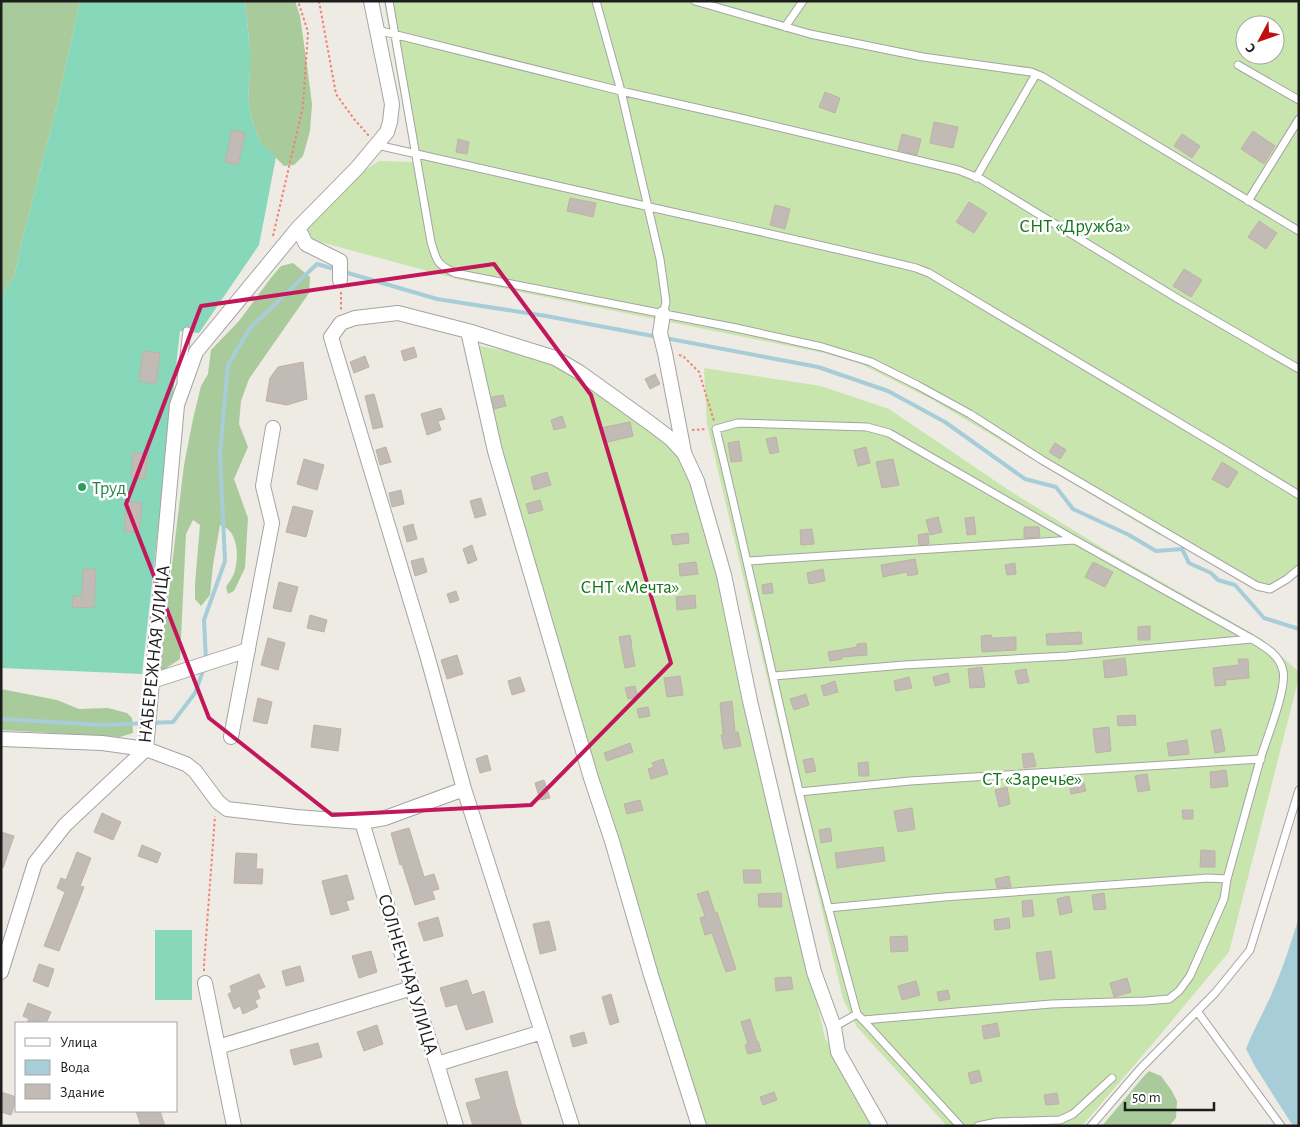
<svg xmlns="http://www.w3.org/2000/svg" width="1300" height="1127" font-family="'Alegreya Sans',sans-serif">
<rect width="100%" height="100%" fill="#eeebe4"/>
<path fill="#c8e5ad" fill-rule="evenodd" d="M384,1H1299V571L1270,589L1257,586L1172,535H1159L933,400L861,364L824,353L461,280L313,240L304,228L357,175L379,161L413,162ZM1245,25H1275V55H1245Z
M475,345L551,360L673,448L688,472L718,569L825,1038L876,1126H704L501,473Z
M704,368L821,386L889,409L1010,491L1104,549L1262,639L1299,672V677L1229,952L1155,1041L1082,1126H947L857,1027L843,999L707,424Z"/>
<path fill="#a9ca9b" d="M1,1H80L58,101L22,241L14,277L1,296Z
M245,1H295L300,16L306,58L312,104L310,131L303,156L294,165L284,166L260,142L251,117L248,98L250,72V50Z
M293,263L310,277L309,293L249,379L241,401L239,424L248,447L234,479L248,518L245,568L234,591L228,594L226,587C229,582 234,576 235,570C239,555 238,530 220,525L213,565L210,595L201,606L195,599V584L200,525L193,520L186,534L180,659L159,673L184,465L193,419L201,386L208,374L211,350L239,321L270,279L281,266Z
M1,689L57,700L79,709L108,708L127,713L132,718L133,733L120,737L1,730Z
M1149,1071L1161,1076L1172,1091L1177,1101L1176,1118L1169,1126H1102L1144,1076Z"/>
<path fill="#87d7ba" d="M80,1H245L250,50V72L248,98L251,117L260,142L276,157L259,245L199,333L180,331L142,674L1,668V296L14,277L22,241L58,101Z
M155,930H192V1000H155Z"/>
<path fill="#a7cdd8" d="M1299,917V1126H1293L1256,1068L1246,1049C1253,1030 1264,1012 1272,993C1283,968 1291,943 1299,917Z"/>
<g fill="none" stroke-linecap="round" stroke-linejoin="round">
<path stroke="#a7cdd8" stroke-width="4" d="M665,338L818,367L888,391L945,422L1025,479L1056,487L1073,509L1129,535L1156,551L1182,549L1189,563L1211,573L1218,580L1235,585L1264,618L1299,629
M206,661L204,620L225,561L220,454L228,365L250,328L317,264L437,299L546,316L658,337
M1,719L102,725L173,722L195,693L204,668"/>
</g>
<path fill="#c2bab4" stroke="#beb2a7" d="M825,92L840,98L835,113L819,107Z
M934,122L958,127L953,148L930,143Z
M232,130L245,133L238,165L225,162Z
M1253,131L1275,146L1264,164L1241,149Z
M902,134L921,139L917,155L898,150Z
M1182,134L1200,146L1192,158L1174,146Z
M458,139L469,142L467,154L456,152Z
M570,198L596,203L593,217L567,211Z
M969,202L987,213L974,233L956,222Z
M775,205L790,209L785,229L770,225Z
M1259,221L1277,233L1266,249L1248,237Z
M1184,269L1202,280L1191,297L1173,286Z
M414,347L417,357L404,361L401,351Z
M143,351L160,353L156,384L139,381Z
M365,356L369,367L354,373L350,362Z
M303,362L307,399L287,405L266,401L270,378L278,367Z
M655,374L660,384L650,389L645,379Z
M374,394L383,427L373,429L365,396Z
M503,395L506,406L494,409L492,397Z
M441,408L445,419L438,421L441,430L427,435L421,414Z
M562,416L566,427L554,430L551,420Z
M630,422L633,436L604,443L600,428Z
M776,437L779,452L770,454L766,439Z
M739,441L742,461L731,462L728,443Z
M1055,443L1066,450L1060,459L1049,452Z
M386,447L391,462L380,465L376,450Z
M866,447L870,463L858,466L854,450Z
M133,452L148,454L145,479L131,477Z
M304,459L324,465L317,490L297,484Z
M893,459L899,485L882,488L876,462Z
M1222,462L1238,472L1228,488L1212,479Z
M547,472L551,485L534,490L531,477Z
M401,490L404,504L392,507L389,493Z
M481,498L486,515L475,518L470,501Z
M540,500L543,510L529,514L526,504Z
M127,501L142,503L139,532L124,531Z
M293,506L313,511L306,537L286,532Z
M938,517L942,532L930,535L926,520Z
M974,517L976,534L967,535L965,518Z
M413,524L417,539L407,542L403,527Z
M1024,527H1039L1040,537L1024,538Z
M812,529L814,544L801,545L800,530Z
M688,533L689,543L673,545L671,535Z
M928,533L929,544L919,545L918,535Z
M472,545L477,560L468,564L463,549Z
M423,558L427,572L415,576L411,561Z
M915,559L918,574L908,576L907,572L883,577L881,565Z
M696,562L698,574L680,576L679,564Z
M1093,562L1113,572L1105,587L1085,577Z
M1015,563L1016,574L1007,575L1005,565Z
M83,569H96L94,608L72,607L73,596H82Z
M823,569L825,581L809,584L807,573Z
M279,582L298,587L291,612L273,608Z
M772,583L773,593L763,594L762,585Z
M456,591L459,600L450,603L447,594Z
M695,595L696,608L677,610L676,597Z
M310,615L327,620L324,632L307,628Z
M1150,626V640H1138V627Z
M1081,632L1082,644L1047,645L1046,634Z
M630,635L632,645H631L635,666L625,668L619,637Z
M991,635L992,638L1016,637V650L982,652L981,636Z
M268,638L285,643L278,670L261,665Z
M866,643L867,655L842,657V659L830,661L828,652L857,647V644Z
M457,655L463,674L447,679L441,660Z
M1125,658L1127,675L1105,678L1103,661Z
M1238,659H1248L1249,678L1225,680L1226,685L1215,686L1213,668L1239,665Z
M982,667L985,687L970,688L968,669Z
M1026,669L1029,682L1018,684L1015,671Z
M948,673L950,682L935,686L933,677Z
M680,676L683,695L667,697L664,678Z
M520,677L525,691L512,695L508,681Z
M909,677L912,688L896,691L894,681Z
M835,681L838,692L824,696L821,686Z
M635,686L638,697L628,699L625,688Z
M806,694L809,705L794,710L790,699Z
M258,698L272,702L267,724L253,721Z
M732,701L735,732H738L741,746L724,749L721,735H723L720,703Z
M648,707L650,716L639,718L637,709Z
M1135,715L1136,725L1118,726L1117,716Z
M314,725L341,729L338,751L311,747Z
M1109,727L1111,751L1096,753L1093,729Z
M1221,729L1225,751L1215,753L1211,731Z
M1187,740L1189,754L1169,756L1167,743Z
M630,743L633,752L607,761L604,753Z
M1033,753L1036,766L1024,768L1022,754Z
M487,755L491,770L480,773L476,759Z
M813,758L816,771L806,773L803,760Z
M663,759L668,774L651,779L648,769L654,767L652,763Z
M868,762L869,776H859L858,763Z
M1226,770L1228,786L1211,788L1210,772Z
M1147,774L1150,790L1138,792L1135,776Z
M544,780L550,798L540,800L535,783Z
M1083,780L1086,791L1071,794L1069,783Z
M1007,787L1010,804L999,807L995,790Z
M640,800L643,810L627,814L624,804Z
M912,808L915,829L898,832L894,811Z
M1182,810H1193V819H1183Z
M102,813L121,822L113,840L94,832Z
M409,828L424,877L434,874L439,889L432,891L435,899L415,905L402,864L400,865L391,833Z
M830,828L832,841L821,843L819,830Z
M1,832L14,836L3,868H1Z
M142,845L161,853L157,863L138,856Z
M883,847L885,861L837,868L835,853Z
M1201,850L1215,851V867H1200Z
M77,852L91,858L80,886L84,887L59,951L44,946L65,892L57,888L61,878L66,880Z
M236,853L257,854L256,869H263L262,884L234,883Z
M743,870H760L761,883H744Z
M347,875L354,899L346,901L349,910L331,915L322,881Z
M1009,876L1011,887L997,888L995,879Z
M708,891L715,913L717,912L736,969L726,972L712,933L705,935L700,918L705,916L697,894Z
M781,893L782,907H759L758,894Z
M1104,893L1106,909L1094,910L1092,895Z
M1069,896L1072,912L1060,915L1057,899Z
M1032,900L1034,916L1023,917L1022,901Z
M438,917L443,936L424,941L418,923Z
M1009,918L1010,928L995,930L994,920Z
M549,921L556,950L540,954L533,924Z
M907,936L908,951L891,952L890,937Z
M371,951L377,972L359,978L352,956Z
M1051,951L1055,978L1040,980L1036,953Z
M39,964L54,969L48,987L33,981Z
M300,966L304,981L286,986L282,971Z
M259,974L265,987L257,990L260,998L255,1001L258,1007L243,1014L240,1006L234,1009L228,994L232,992L230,986Z
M791,977L793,989L776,991L775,978Z
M1127,978L1131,992L1114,997L1110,983Z
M467,980L472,995L484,991L493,1022L466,1030L457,1004L446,1007L440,988Z
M916,981L920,995L902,1000L898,986Z
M948,990L950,999L939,1001L937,992Z
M611,994L619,1022L610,1025L602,997Z
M28,1003L51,1012L46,1023H27L29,1019L23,1016Z
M750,1019L757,1042L758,1041L761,1051L748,1054L745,1045L748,1044L741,1022Z
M997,1023L1000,1036L984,1039L982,1026Z
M377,1025L383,1044L364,1051L357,1032Z
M584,1032L587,1043L573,1047L570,1036Z
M318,1043L322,1057L294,1065L290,1050Z
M979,1070L982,1081L971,1084L968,1073Z
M507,1071L516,1107L522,1126H473L466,1103L481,1099L475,1079Z
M1,1092L16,1097V1101L11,1115L1,1112Z
M774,1092L777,1100L763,1105L760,1097Z
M1057,1093L1059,1104L1046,1105L1044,1095Z
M136,1111H160L165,1126H141Z"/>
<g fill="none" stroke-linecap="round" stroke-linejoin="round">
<defs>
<path id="lane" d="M389,1L431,242C437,261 436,264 455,273L736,328L822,347L871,362L917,385L970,414L1042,460L1257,586L1270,589L1287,579L1299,569
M596,1L621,91L660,259L666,302L663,314
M695,1L810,34L923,57L1031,72L1043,77L1299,231
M785,27L803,1
M377,30L621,91L736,117L958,170L981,179L1180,300L1299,369
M1238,65L1299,100
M377,145C468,165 559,187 650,207C739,227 827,246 916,268L929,273L1235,456L1299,495
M976,178L1036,74
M1248,201L1299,119
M181,380L187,331
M748,561L1074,540
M774,676L904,665L1067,656L1252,639
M799,792L910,781L1261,759
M828,908L944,897L1208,878L1227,879
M1197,1011L1281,1126
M863,1020L1051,1004L1145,1001L1169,999L1179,991L1190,976L1224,899L1227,879C1238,839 1249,800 1260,760C1266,740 1287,689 1283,671C1280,655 1265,647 1252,639L1075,540L889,433L867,427L738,423L716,429C745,549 771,670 799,791C816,866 837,940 857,1014L863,1020L960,1126
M834,1027L857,1014
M978,1126L997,1122L1060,1120L1073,1114L1112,1078
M1091,1126L1140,1069L1215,993L1250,950L1299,790"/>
<path id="street" d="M298,228L306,244L340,261V280
M663,314L660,333L665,353L684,452
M468,331L495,451L591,778L612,841L651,975L699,1126
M152,681L248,650
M231,737L272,523L263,486L273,428
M1,739L102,743L146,749L186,764L195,771L218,802L227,809L296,817L362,822L385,818L464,789
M362,822L412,988L437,1064L456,1126
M1,972L35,863L65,825L146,749L177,405L196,352L298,228L357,168L387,132L390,122L392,104L371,1
M205,983L234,1126
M218,1047L412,988
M437,1064L542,1032
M572,1126L464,789L427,655L331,337L341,323L355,318L398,313L468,331L555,358L579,372L650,423L671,439L684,453L697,481L724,575L750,701L814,972L834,1027L838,1052L880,1126"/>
</defs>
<use href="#lane" stroke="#a4a4a4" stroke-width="9"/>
<use href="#street" stroke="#a4a4a4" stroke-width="16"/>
<path stroke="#ef8273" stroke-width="2" stroke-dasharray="2.5 2.5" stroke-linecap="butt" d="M319,1L336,94L354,119L369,136
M273,236L303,106L308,32L298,1
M341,292V310
M679,355L683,356L699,372L714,421
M692,430L707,429
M204,971V965L215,816"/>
<use href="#lane" stroke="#fff" stroke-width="7"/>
<use href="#street" stroke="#fff" stroke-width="14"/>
</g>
<path fill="none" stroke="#c2185b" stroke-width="4" stroke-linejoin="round" d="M494,264L591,395L671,663L531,805L332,815L209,718L126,504L201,306Z"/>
<circle fill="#2e9e5b" stroke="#fff" stroke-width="2" cx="82" cy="487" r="5"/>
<g text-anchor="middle" stroke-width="5" stroke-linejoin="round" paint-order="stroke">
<g font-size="19" fill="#13741d" stroke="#fff">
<text x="1075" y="232">СНТ «Дружба»</text>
<text x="630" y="593">СНТ «Мечта»</text>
<text x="1032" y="785">СТ «Заречье»</text>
</g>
<g font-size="19" fill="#27864d" stroke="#fff" text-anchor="start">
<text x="92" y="494">Труд</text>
</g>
<g font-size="19" fill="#1d1d1d" stroke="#fff">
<text transform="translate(153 654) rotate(-84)" y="7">НАБЕРЕЖНАЯ УЛИЦА</text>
<text transform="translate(409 974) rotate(73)" y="7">СОЛНЕЧНАЯ УЛИЦА</text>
</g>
</g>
<rect width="1300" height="1127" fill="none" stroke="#1d1d1d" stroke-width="5"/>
<rect x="15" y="1022" width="162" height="90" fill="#ffffff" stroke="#a5a5a5"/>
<rect x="25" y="1038" width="25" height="8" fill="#ffffff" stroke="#a5a5a5"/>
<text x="60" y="1047" font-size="15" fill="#1d1d1d">Улица</text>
<rect x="25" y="1060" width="25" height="15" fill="#a7cdd8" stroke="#a5a5a5"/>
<text x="60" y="1072" font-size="15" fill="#1d1d1d">Вода</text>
<rect x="25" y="1084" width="25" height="15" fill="#c2bab4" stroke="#a5a5a5"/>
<text x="60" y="1097" font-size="15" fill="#1d1d1d">Здание</text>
<g transform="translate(1260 40) rotate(229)"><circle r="24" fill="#ffffff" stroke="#a5a5a5"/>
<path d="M0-4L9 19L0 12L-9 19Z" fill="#bc110e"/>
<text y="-8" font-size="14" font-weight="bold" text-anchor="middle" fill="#1d1d1d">С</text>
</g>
<path d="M1125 1102v8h89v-8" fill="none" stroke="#1d1d1d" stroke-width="2.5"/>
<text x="1132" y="1102" font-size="15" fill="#1d1d1d" stroke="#ffffff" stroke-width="4" paint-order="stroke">50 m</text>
</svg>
